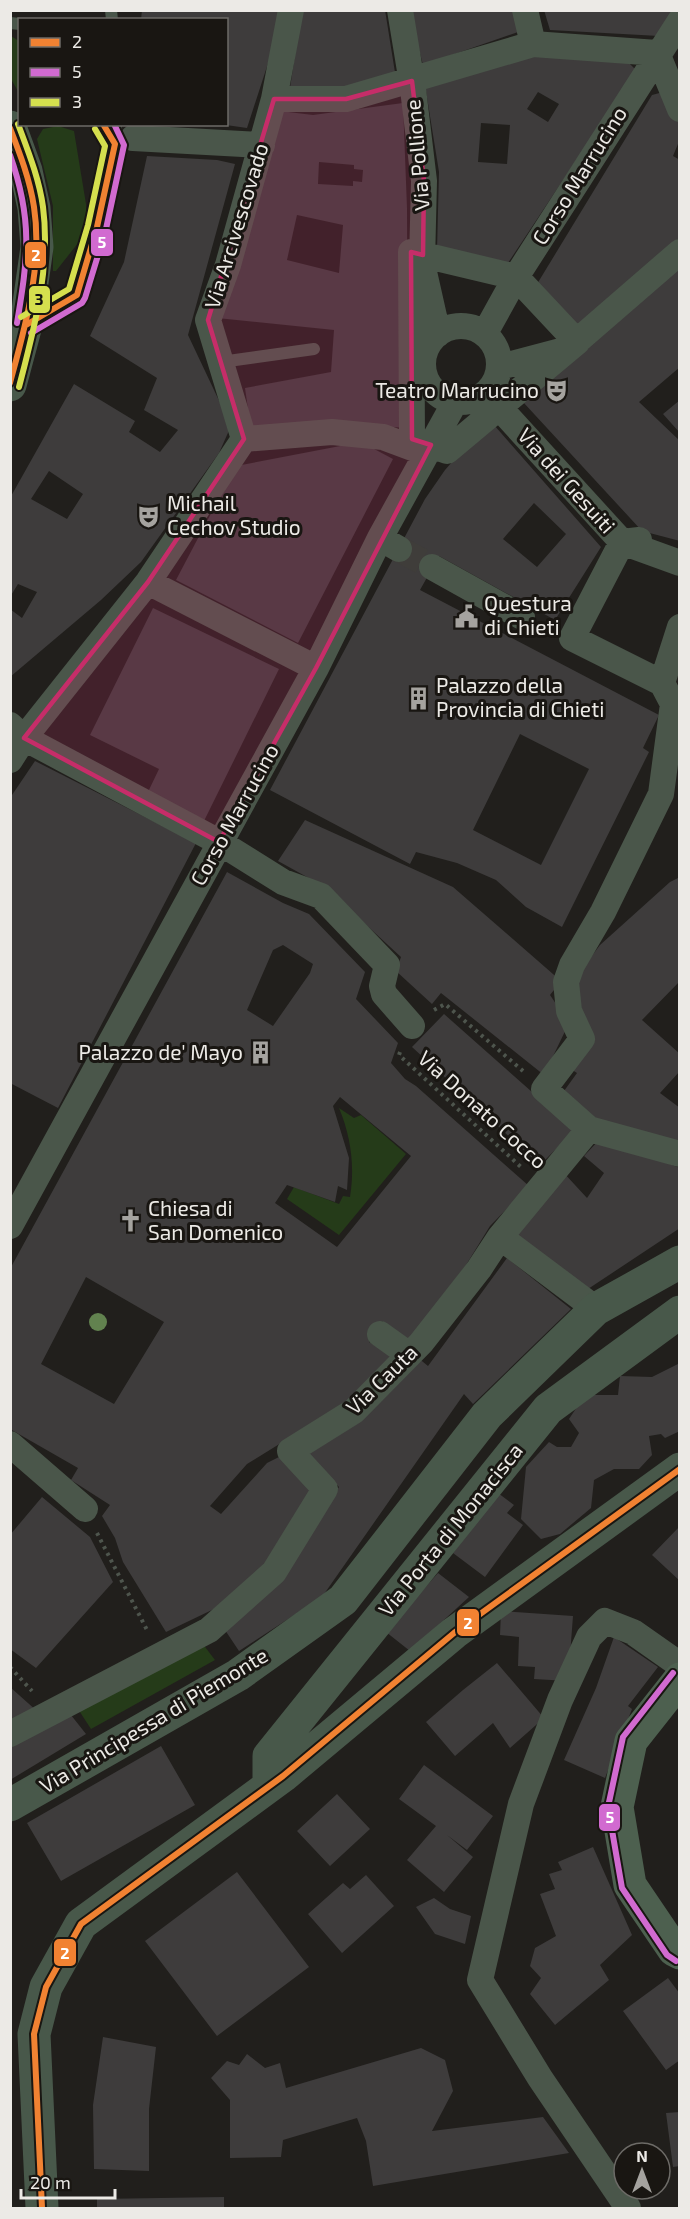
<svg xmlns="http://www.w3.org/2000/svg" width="690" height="2219" font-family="'Exo 2',sans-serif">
<rect width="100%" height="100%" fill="#211f1c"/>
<path fill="#253b19" d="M11,36L19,41V93L11,79Z
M58,126L74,131L86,204V233L56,271H53V206L37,139L43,129Z
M339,1108L354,1118L361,1115L406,1154L339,1235L287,1199L294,1187L339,1204L343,1196L350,1197C355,1166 351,1137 339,1108Z
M199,1639L215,1660L91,1729L76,1706Z"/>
<path fill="#3e3c3c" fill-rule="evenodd" d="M142,10H279L273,48L247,128L226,125V20H141Z
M302,10H385L397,85L289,94Z
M409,10H516L521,31L423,65Z
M544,10H674L659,36L550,30Z
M532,52L624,58L636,70L504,269L437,250L439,172L425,85ZM538,92L559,104L548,122L527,109ZM481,123L510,125L507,164L478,162Z
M667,91L680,123V139L673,156L680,160V238L574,332L534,289L652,95Z
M403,103L407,208L408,428L341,424L251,430L245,388L331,372L334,330L217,318L226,301L260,196L280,111L313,115ZM319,162L354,165V169L363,170L362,182L353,181V186L318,184ZM297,215L343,225L339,273L287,260Z
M147,156L217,160L235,164L188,335L231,426L219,453L141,562L101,600L10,677V609L22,618L37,592L18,584L10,597V498L74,384L135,421L129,432L160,452L178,430L144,410L157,378L90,336L124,262ZM49,471L83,494L67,519L31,499Z
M680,266V367L639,402L680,441V541L642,531L523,402Z
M680,400V433L663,414Z
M494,425L601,547L555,620L439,556L420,590L659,715L643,748L649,752L562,927L526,907L496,880L457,863L416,852L410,864L270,790L425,499L445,470L466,446ZM534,503L566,534L537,567L503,539ZM520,734L589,769L541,865L473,830Z
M361,442L393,459L298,643L176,580L236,466Z
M153,608L279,669L204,821L147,794L159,769L90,735Z
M35,761L196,843L58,1108L10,1083V798Z
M305,820L453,887L561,981L550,995L569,1023L544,1075L441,993L432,1004L396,971L401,957L325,887L278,861Z
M227,872L283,903L309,914L365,972L356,999L398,1043L391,1063L405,1079L416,1086L529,1186L490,1226L466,1265L408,1341L382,1321L369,1342L394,1357L344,1404L247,1464L210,1506L221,1514L267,1463L283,1455L315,1488L272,1558L214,1609L166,1632L123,1562L115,1538L102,1516L110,1505L71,1480L78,1468L10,1429V1269ZM283,945L313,964L310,973L273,1026L247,1010L273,950ZM340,1097L411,1156L337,1247L275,1203L287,1185L335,1202L338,1186L347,1190L349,1158L333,1106ZM86,1277L164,1322L114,1404L41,1364Z
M680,877V981L642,1020L680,1054V1071L660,1093L680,1108V1141H670L605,1128L564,1091L577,1073L569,1068L579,973L600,945L670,882Z
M444,1014L575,1130L540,1165L412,1047Z
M601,1138L680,1168V1228L588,1289L516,1234L563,1172L587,1198L604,1173L584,1156Z
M507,1258L571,1309L473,1404L464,1394L322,1597L239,1651L225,1630L282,1576L339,1487L308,1453L417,1357L428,1366Z
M680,1363V1431L665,1438L661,1434L649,1436L652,1455L639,1469H614L594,1480L591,1508L560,1534L541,1539L521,1519L526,1467L549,1442L557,1447H571L579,1433L569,1419L585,1395H618L620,1376L652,1377Z
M498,1493L514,1505L507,1513L523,1525L485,1577L453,1553Z
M42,1497L90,1537L113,1582L36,1668L10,1649V1535Z
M680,1526V1581L652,1555Z
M438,1573L469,1597L410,1651L386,1632Z
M501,1611L573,1616L568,1681L534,1679L535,1667L518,1666L519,1637L500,1635Z
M614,1637L658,1667L628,1706L632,1709L605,1778L564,1760L596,1688Z
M497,1663L544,1718L510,1748L493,1723L455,1756L426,1722L463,1690Z
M10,1687L38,1712L10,1728Z
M67,1710L86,1734L10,1780V1741Z
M161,1746L195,1805L61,1881L27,1823Z
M424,1765L493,1816L467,1850L447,1835L473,1857L444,1892L407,1860L436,1826L399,1799Z
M337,1794L370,1829L330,1866L297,1831Z
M593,1847L632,1935L600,1965L609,1980L555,2025L530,1994L541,1978L530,1966L535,1948L556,1936L540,1894L555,1889L549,1874L562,1870L558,1862Z
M237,1872L309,1967L217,2036L145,1941Z
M366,1875L394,1906L342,1953L308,1914L343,1883L350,1889Z
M434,1898L450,1909L471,1916L465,1944L435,1934L416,1907Z
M668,1978L680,1994V2060L666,2070L623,2011Z
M103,2037L156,2047L149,2109V2171L94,2169L93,2105Z
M421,2048L445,2060L453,2091L432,2131L543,2117L569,2153L373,2186L366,2141L357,2118L283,2140L281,2157L230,2158V2100L211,2078L227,2061L239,2065L247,2054L265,2068L280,2063L286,2088Z
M680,2112V2166L673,2167L666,2113Z
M224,2197V2208H97V2199Z"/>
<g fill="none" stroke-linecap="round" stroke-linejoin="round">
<path stroke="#3f3d3a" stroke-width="26" stroke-dasharray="26 13" stroke-linecap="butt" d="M399,549L432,567"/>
<path stroke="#4e554d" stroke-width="4" stroke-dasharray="3 4.5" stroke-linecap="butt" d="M434,1010L445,1004L523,1071
M400,1052L399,1055L521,1167
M97,1533L147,1630
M10,1667L32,1691"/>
<path stroke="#4a564a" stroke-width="12" d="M111,10L112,20
M10,23L20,24
M103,124L114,143
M30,323L77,295C94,240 113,182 116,124
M221,362L314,349"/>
<path stroke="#4a564a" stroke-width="26" d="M400,10L413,89L424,181L422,263L438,334
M533,44L657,53
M657,53L680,109
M274,99H346L533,44L525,10
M133,138L262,145
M411,252L516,277L577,342L447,451L412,439Z
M423 364a38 38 0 1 1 76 0a38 38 0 1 1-76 0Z
M485,333L516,277L680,21
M500,367L568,349L680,252
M486,393L622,542L639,540
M244,439L208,320L228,265L274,99L291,10
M380,538L399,549
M680,563L622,542L572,638L662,683L680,627
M432,567L522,617
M148,582L316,668
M662,683L673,704L661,794L603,912L572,965L566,982L569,1011L582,1039L544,1089L589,1129L680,1154
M10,725L24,738L219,842L283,882L321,896L387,965L382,986L384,994L412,1026
M10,760L24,738L148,582L244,439L332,432L383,437L426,453
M10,1226L316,668L380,538L455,402
M500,1237L596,1309
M380,1334L408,1354
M10,1444L85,1509
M10,1734L209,1630L274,1572L325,1489L290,1451L354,1411L421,1343L479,1269L500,1237L589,1129
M628,2208L540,2078L480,1980L521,1804L560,1700L589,1637L605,1621L633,1632L680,1665"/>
<path stroke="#48584a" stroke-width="33" d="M10,127L26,171L34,208L37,247L26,325L10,385
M269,1784V1756L548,1409L680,1312
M10,1805L238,1675L343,1600L487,1415L596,1309L680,1262
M42,2208L34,2034L46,1987L81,1924L283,1776L454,1633L680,1469"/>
<path stroke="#4d604f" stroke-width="33" d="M680,1679L631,1741L617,1807L630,1885L674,1950L680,1953"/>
<defs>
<path id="bus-1" d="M10,128C20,154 30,180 34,207C43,266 25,327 10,383
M26,325L77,295L97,227L115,144L103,124
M42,2208L34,2034L46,1987L81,1924L283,1776L454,1633L680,1469"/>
<path id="bus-2" d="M10,155C33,220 28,257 17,323
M31,333L82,303L85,298L106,229L124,145L114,124
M673,1673L623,1737L608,1807L622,1888L667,1955L676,1961"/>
<path id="bus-3" d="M18,124C28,151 39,178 43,207C51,268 34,329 19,387
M21,317L69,289L88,225L105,146L95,129"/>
</defs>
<use href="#bus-1" stroke="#191612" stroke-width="10"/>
<use href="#bus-2" stroke="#191612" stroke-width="10"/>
<use href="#bus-3" stroke="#191612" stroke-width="10"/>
<use href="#bus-1" stroke="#f18232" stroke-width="6"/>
<use href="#bus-2" stroke="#d16ad0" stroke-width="6"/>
<use href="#bus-3" stroke="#d5df4e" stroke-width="6"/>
</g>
<circle fill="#62824f" cx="98" cy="1322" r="9"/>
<path fill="#c62d69" fill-opacity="0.2" stroke="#c62d69" stroke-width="4.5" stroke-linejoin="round" d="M412,81L424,181L423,255L411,252L412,439L431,445L316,668L219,842L24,738L148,582L244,439L208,320L274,99H346Z"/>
<defs>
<symbol id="theatre-bare" viewBox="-9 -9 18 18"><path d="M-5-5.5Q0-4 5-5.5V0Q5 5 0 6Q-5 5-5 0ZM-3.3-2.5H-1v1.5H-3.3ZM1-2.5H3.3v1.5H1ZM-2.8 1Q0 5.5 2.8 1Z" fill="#a5a39f" stroke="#191612" stroke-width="2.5" paint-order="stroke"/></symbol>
<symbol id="civic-bare" viewBox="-9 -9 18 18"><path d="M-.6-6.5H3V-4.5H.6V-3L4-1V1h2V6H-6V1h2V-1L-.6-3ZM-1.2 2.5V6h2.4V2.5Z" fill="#a5a39f" stroke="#191612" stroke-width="2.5" paint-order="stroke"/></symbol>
<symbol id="building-bare" viewBox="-9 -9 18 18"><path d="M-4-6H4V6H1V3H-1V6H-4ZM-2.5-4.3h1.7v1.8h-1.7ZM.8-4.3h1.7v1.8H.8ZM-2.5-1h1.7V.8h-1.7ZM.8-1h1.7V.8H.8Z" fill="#a5a39f" stroke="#191612" stroke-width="2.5" paint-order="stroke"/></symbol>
<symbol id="church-bare" viewBox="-9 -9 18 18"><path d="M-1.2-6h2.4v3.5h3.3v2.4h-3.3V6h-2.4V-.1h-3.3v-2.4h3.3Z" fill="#a5a39f" stroke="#191612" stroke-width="2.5" paint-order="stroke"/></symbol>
</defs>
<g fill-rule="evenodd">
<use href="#theatre-bare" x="540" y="374" width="33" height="33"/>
<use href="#theatre-bare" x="132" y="500" width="33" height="33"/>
<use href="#civic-bare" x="450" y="600" width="33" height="33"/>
<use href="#building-bare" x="402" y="682" width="33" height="33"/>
<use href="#building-bare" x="244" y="1036" width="33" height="33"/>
<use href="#church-bare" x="114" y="1204" width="33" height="33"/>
</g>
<g text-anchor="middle" stroke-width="6" stroke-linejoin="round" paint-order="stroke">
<g font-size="21" fill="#eceae6" stroke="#191612">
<text transform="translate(418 155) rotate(-95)" y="7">Via Pollione</text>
<text transform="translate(580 176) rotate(-58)" y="7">Corso Marrucino</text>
<text transform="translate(237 226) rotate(-73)" y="7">Via Arcivescovado</text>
<text transform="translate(566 481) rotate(48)" y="7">Via dei Gesuiti</text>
<text transform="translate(235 815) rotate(-61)" y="7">Corso Marrucino</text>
<text transform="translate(482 1110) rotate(42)" y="7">Via Donato Cocco</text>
<text transform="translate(382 1380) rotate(-44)" y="7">Via Cauta</text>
<text transform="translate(451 1530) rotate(-51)" y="7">Via Porta di Monacisca</text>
<text transform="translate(154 1721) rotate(-31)" y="7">Via Principessa di Piemonte</text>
</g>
<g font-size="21" fill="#eceae6" stroke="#191612" text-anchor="start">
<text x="539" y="398" text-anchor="end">Teatro Marrucino</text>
<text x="167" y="511">Michail<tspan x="167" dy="24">Cechov Studio</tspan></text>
<text x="484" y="611">Questura<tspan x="484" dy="24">di Chieti</tspan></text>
<text x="436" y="693">Palazzo della<tspan x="436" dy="24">Provincia di Chieti</tspan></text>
<text x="243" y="1060" text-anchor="end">Palazzo de' Mayo</text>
<text x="148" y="1216">Chiesa di<tspan x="148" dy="24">San Domenico</tspan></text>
</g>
</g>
<g stroke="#191612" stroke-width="2">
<rect x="90" y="228" width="24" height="29" rx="6" fill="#d16ad0"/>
<rect x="24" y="241" width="23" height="28" rx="6" fill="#f18232"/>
<rect x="28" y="285" width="23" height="29" rx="6" fill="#d5df4e"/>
<rect x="456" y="1608" width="24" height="29" rx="6" fill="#f18232"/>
<rect x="598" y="1803" width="23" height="29" rx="6" fill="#d16ad0"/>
<rect x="53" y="1938" width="24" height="29" rx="6" fill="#f18232"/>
</g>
<g font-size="16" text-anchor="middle" font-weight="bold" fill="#fff">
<text x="102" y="248">5</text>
<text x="36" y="261">2</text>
<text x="468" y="1629">2</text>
<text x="610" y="1823">5</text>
<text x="65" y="1959">2</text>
</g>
<g font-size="16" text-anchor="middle" font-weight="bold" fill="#111">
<text x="39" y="305">3</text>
</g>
<rect width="690" height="2219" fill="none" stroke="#eceae6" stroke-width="24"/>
<rect x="18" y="18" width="210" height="108" fill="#191612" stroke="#6d6b67" stroke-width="1.5"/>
<rect x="30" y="38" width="30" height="9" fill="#f18232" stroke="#6d6b67" stroke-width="1.5"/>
<text x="72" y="48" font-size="18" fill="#eceae6">2</text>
<rect x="30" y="68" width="30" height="9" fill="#d16ad0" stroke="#6d6b67" stroke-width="1.5"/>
<text x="72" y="78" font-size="18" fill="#eceae6">5</text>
<rect x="30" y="98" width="30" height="9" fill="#d5df4e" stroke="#6d6b67" stroke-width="1.5"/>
<text x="72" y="108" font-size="18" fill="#eceae6">3</text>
<g transform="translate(642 2171)"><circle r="28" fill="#191612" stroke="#6d6b67" stroke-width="1.5"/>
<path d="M0-4.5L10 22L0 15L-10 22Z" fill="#a5a39f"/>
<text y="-9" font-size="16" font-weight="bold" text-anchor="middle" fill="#eceae6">N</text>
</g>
<path d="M21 2189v9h94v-9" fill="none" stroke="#eceae6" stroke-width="3"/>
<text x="30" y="2189" font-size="18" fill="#eceae6" stroke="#191612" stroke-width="4.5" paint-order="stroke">20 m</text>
</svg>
